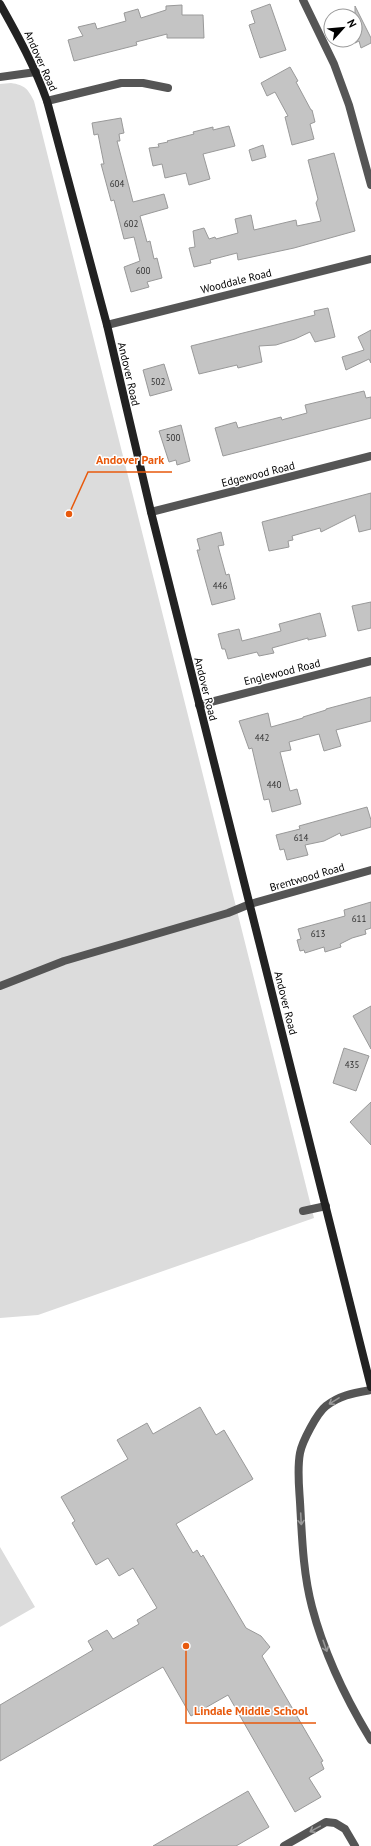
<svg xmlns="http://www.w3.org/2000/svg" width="371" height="1846" font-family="'PT Sans',sans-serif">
<rect width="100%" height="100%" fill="#fff"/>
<path fill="#dcdcdc" d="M11,83C25,85 28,89 34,101L314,1218L38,1315L0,1318V84Z
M0,1547L35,1607L0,1627Z"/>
<path fill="#c4c4c4" stroke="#999" d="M270,4L286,50L260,58L249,25L255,23L251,11Z
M182,5V15H203L204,38H167V34L136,42L137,45L74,61L68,40L83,36L78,27L95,23L97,29L126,21L124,13L138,9L141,18L166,10V6Z
M355,6L371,38V43L361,48L359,41L355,43Z
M290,67L298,81L296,82L311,110H312L315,122L310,124L314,139L292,145L285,117L288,116L275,92L267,96L261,83Z
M121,118L124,133L119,134L120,141H117L133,202L164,194L168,208L140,216L147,242L150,241L154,259L157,258L162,278L147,282L149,287L131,292L124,267L140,261L134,237L124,239L114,200L111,201L101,164H104L98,134L94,135L92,123Z
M229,126L235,146L203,154L210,179L189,185L186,173L165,178L162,164L153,166L149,148L159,147L158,144L168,142L167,141L194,134L193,132L213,127V130Z
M263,145L266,157L252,161L249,150Z
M334,153L355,231L294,248L238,260L237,253L210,260L211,263L194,267L189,248L195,247L193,231L204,228L209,239L215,237L216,239L238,233L235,219L251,215L254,230L296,220L297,226L321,221L316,203L318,199L308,160Z
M328,308L335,337L315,342L310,332L295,339L276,345L259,346L262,362L238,368L237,365L199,374L191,346L315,315L314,311Z
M371,330V363L369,359L346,370L342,357L364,350L358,337Z
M164,364L172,390L150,396L143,370Z
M364,391L366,398L371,397V418L223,456L215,428L236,422L238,428L281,417L282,420L285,419L307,413L305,405Z
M181,425L190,461L177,465L176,460L169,462L159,431Z
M371,493V529L359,532L355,515L321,532L320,528L292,536L293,540L288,541L289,547L269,551L262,522Z
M221,532L224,545L218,546L226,575L229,574L235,599L212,605L197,550H200L197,539Z
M371,602V628L358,631L352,606Z
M320,613L326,636L308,640V638L272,648L274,653L259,656L257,652L228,659L225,649H222L218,634L239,629L242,641L281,631L279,624Z
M371,697V721L336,730L341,746L324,751L319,734L289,742L291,750L280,752L290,791L297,789L301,804L272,812L269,799L264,800L252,748L249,749L239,721L268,713L271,727L303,718V717L326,710V709Z
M367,807L371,820V827L341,836L340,833L324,841L305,845L308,855L287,860L284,849L280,850L276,835L300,829L299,826Z
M371,902V928L365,930L366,934L352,938L340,944L341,947L325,952L324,947L305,953L304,950L300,951L297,940L301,939L298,929L345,916L344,910Z
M371,1006V1049L353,1016Z
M344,1048L369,1056L356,1091L333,1083Z
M371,1102V1145L350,1122Z
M200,1407L216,1435L224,1430L253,1479L176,1524L193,1553L197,1550L201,1557L203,1555L246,1628L261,1636L270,1647L262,1656L323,1761L321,1762L324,1769L309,1778L321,1797L295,1812L228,1695L191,1716L163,1667L0,1761V1705L93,1650L88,1641L107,1630L113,1639L139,1624L137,1620L157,1608L133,1568L119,1576L108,1558L96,1565L72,1523L75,1521L61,1497L128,1459L117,1440L147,1423L153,1434Z
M248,1791L269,1827L236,1846H153Z"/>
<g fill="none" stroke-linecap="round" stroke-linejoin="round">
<path stroke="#555" stroke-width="8" d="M0,986L64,961L228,913L250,904
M303,1211L326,1206
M371,1390C354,1393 340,1395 326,1406C317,1413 302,1442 300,1453C297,1469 299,1486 300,1502C302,1537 303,1573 312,1607C324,1653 346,1699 371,1740
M284,1846L326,1822L335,1823L345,1829L355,1846"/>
<path stroke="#555" stroke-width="8" d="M303,0L334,64L349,105L371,185
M0,77L36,72
M47,101L121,83H143L168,88
M107,325L371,259
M151,512L371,456
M199,705L371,661
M250,904L371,870"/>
<path stroke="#222" stroke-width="8" d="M0,4C18,36 35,67 47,101L107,325L151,512L371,1387"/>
</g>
<defs><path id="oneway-shaft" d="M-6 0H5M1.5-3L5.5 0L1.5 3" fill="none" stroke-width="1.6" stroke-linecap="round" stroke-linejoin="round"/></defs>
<g stroke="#999">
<use href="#oneway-shaft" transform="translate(334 1401) rotate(148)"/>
<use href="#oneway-shaft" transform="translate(301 1519) rotate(87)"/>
<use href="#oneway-shaft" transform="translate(325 1646) rotate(71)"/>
<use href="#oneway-shaft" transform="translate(315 1829) rotate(151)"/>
</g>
<g text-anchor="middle" stroke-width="3" stroke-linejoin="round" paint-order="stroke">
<g font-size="9" fill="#313131">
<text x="117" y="187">604</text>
<text x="131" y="227">602</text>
<text x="143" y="274">600</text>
<text x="158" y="385">502</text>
<text x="173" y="441">500</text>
<text x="220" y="589">446</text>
<text x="262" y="741">442</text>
<text x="274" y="788">440</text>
<text x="301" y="841">614</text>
<text x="359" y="922">611</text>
<text x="318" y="937">613</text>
<text x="352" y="1068">435</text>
</g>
<g font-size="11" fill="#000" stroke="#fff">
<text transform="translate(41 61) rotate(66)" y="4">Andover Road</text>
<text transform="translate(236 281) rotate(-14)" y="4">Wooddale Road</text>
<text transform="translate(129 374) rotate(77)" y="4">Andover Road</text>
<text transform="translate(258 474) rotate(-14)" y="4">Edgewood Road</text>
<text transform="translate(282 672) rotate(-14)" y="4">Englewood Road</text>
<text transform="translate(206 689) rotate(76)" y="4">Andover Road</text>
<text transform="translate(307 877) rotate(-16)" y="4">Brentwood Road</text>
<text transform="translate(286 1003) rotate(76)" y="4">Andover Road</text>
</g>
</g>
<path fill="none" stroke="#e8590c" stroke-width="1.5" d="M69 514L88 472H172M186 1646L186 1723H316"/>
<g fill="#e8590c" stroke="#fff" stroke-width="1.5">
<circle cx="69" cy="514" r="4"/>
<circle cx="186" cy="1646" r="4"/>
</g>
<g font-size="12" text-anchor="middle" font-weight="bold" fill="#e8590c" stroke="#fff" stroke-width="3" stroke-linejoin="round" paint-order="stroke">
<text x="130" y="464">Andover Park</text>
<text x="251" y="1715">Lindale Middle School</text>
</g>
<g transform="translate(343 28) rotate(63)"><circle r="19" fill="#ffffff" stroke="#999999"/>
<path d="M0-3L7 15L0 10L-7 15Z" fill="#000000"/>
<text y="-6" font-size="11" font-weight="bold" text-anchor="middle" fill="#000000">N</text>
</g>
</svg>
